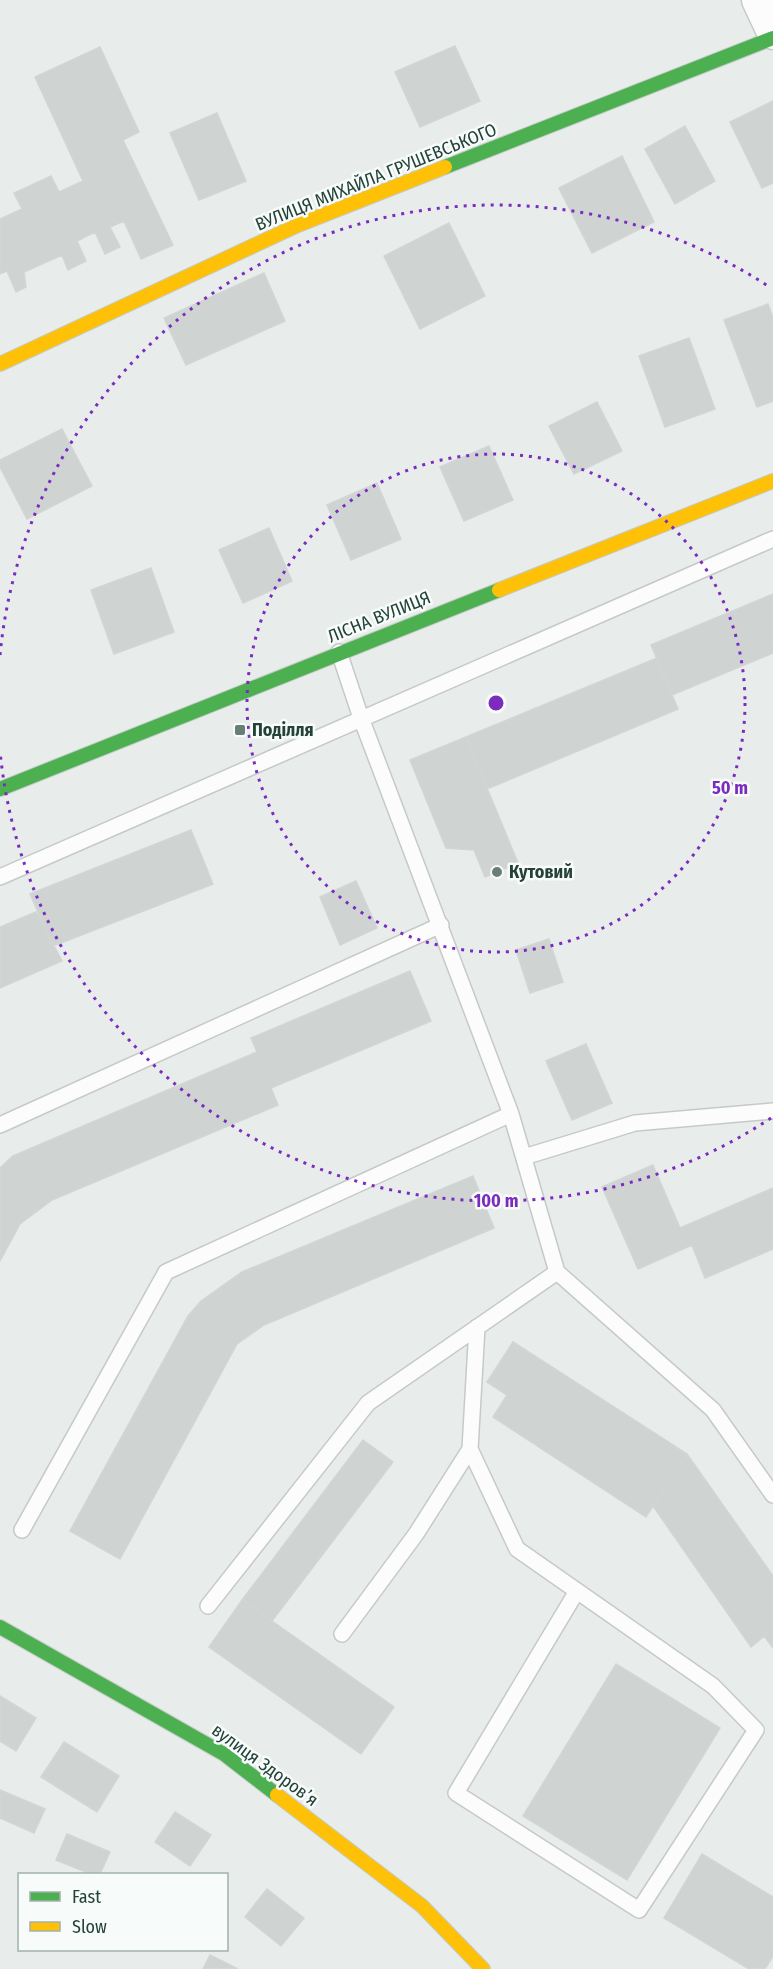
<svg xmlns="http://www.w3.org/2000/svg" width="773" height="1969" font-family="'Fira Sans Condensed',sans-serif">
<rect width="100%" height="100%" fill="#e8edeb"/>
<path fill="#cfd4d2" stroke="#d1d6d4" stroke-width="1.5" d="M455,46L480,101L420,127L395,72Z
M100,47L139,132L123,140L173,245L141,259L124,221L110,227L120,247L105,254L95,232L77,241L86,261L68,270L62,255L24,272L26,287L16,292L7,271L0,274V219L22,209L14,193L51,176L59,192L83,181L35,77Z
M773,101V183L762,188L730,122Z
M217,113L246,181L199,200L170,133Z
M685,126L715,181L675,204L645,149Z
M622,156L654,222L592,253L559,188Z
M449,223L485,296L420,329L384,256Z
M264,273L285,321L186,365L164,318Z
M768,304L773,318V401L757,407L724,320Z
M689,338L715,409L665,427L639,356Z
M597,402L622,451L574,474L549,426Z
M62,429L92,486L27,519L0,467V460Z
M489,446L513,500L464,521L440,467Z
M377,483L401,539L351,560L327,505Z
M269,528L292,581L243,603L219,550Z
M151,568L174,632L114,654L91,590Z
M773,594V653L672,695L651,645Z
M657,658L678,709L487,789L466,737Z
M466,737L518,863L485,877L474,850L446,848L410,760Z
M191,830L213,884L53,946L30,894Z
M356,881L377,928L340,945L320,897Z
M36,912L62,961L0,988V927Z
M549,939L563,982L530,993L516,950Z
M410,971L431,1021L271,1088L278,1105L52,1200L20,1224L0,1261V1168L13,1156L257,1052L251,1038Z
M586,1044L612,1103L572,1120L546,1061Z
M653,1165L680,1228L773,1188V1249L705,1278L692,1245L638,1269L602,1187Z
M473,1176L494,1228L264,1325L237,1344L120,1559L70,1531L188,1316L201,1301L242,1272Z
M513,1342L687,1454L646,1517L493,1417L507,1395L487,1382Z
M363,1440L393,1462L272,1621L242,1600Z
M687,1454L773,1576V1629L751,1647L653,1506Z
M242,1600L394,1707L361,1754L209,1647Z
M773,1629V1648L764,1636Z
M616,1664L720,1728L627,1880L523,1816Z
M0,1696L36,1718L16,1751L0,1741Z
M64,1742L119,1776L97,1812L41,1777Z
M0,1790L45,1809L34,1833L0,1818Z
M175,1812L211,1835L190,1866L155,1842Z
M67,1834L110,1852L100,1874H91L56,1860Z
M702,1854L773,1897V1956L765,1969H749L664,1918Z
M267,1889L304,1918L281,1946L245,1917Z
M210,1955L238,1969H203Z"/>
<g fill="none" stroke-linecap="round" stroke-linejoin="round">
<defs>
<path id="lane" d="M339,652L361,718L511,1114L557,1272L713,1410L773,1495
M0,877L773,539
M0,1125L441,925
M524,1157L635,1123L773,1111
M470,1449L517,1549L713,1686L756,1730L639,1910L456,1793L577,1591
M22,1530L166,1272L511,1114
M208,1606L368,1403L557,1272
M342,1634L416,1534L470,1449L477,1327"/>
<path id="street" d="M757,0L773,34"/>
<path id="fast" d="M445,167L773,38
M0,789L499,590
M0,1627L224,1754L277,1795"/>
<path id="slow" d="M0,364L298,225L445,167
M499,590L773,481
M277,1795L422,1906L483,1969"/>
</defs>
<use href="#lane" stroke="#c5cac8" stroke-width="18"/>
<use href="#street" stroke="#c5cac8" stroke-width="33"/>
<use href="#fast" stroke="#c3cbc8" stroke-width="16"/>
<use href="#slow" stroke="#c3cbc8" stroke-width="16"/>
<use href="#lane" stroke="#fcfcfc" stroke-width="15"/>
<use href="#street" stroke="#fcfcfc" stroke-width="30"/>
<use href="#fast" stroke="#4caf50" stroke-width="14"/>
<use href="#slow" stroke="#ffc107" stroke-width="14"/>
</g>
<g fill="none" stroke="#7b2cbf" stroke-width="3" stroke-dasharray="3 6">
<circle cx="496" cy="703" r="249"/>
<path d="M771 1118A498 498 0 0 1 0 751M0 655A498 498 0 0 1 771 288"/>
</g>
<g fill="#697e78" stroke="#f7fbf9" stroke-width="2">
<rect x="234" y="724" width="12" height="12" rx="3"/>
<circle cx="497" cy="872" r="6"/>
</g>
<g text-anchor="middle" stroke-width="5" stroke-linejoin="round" paint-order="stroke">
<g font-size="18" fill="#24423a" stroke="#f7fbf9">
<text transform="translate(376 177) rotate(-22)" y="6">ВУЛИЦЯ МИХАЙЛА ГРУШЕВСЬКОГО</text>
<text transform="translate(379 617) rotate(-22)" y="6">ЛІСНА ВУЛИЦЯ</text>
<text transform="translate(265 1765) rotate(36)" y="6">вулиця Здоровʼя</text>
</g>
<g font-size="18" font-weight="bold" fill="#24423a" stroke="#f7fbf9" text-anchor="start">
<text x="252" y="736">Поділля</text>
<text x="509" y="878">Кутовий</text>
</g>
</g>
<circle cx="496" cy="703" r="9" fill="#7b2cbf" stroke="#f7fbf9" stroke-width="3"/>
<g font-size="18" text-anchor="middle" font-weight="bold" fill="#7b2cbf" stroke="#f7fbf9" stroke-width="5" stroke-linejoin="round" paint-order="stroke">
<text x="730" y="794">50 m</text>
<text x="496" y="1207">100 m</text>
</g>
<rect x="18" y="1873" width="210" height="78" fill="#f7fbf9" stroke="#a3b1ad" stroke-width="1.5"/>
<rect x="30" y="1892" width="30" height="9" fill="#4caf50" stroke="#a3b1ad" stroke-width="1.5"/>
<text x="72" y="1903" font-size="18" fill="#24423a">Fast</text>
<rect x="30" y="1922" width="30" height="9" fill="#ffc107" stroke="#a3b1ad" stroke-width="1.5"/>
<text x="72" y="1933" font-size="18" fill="#24423a">Slow</text>
</svg>
